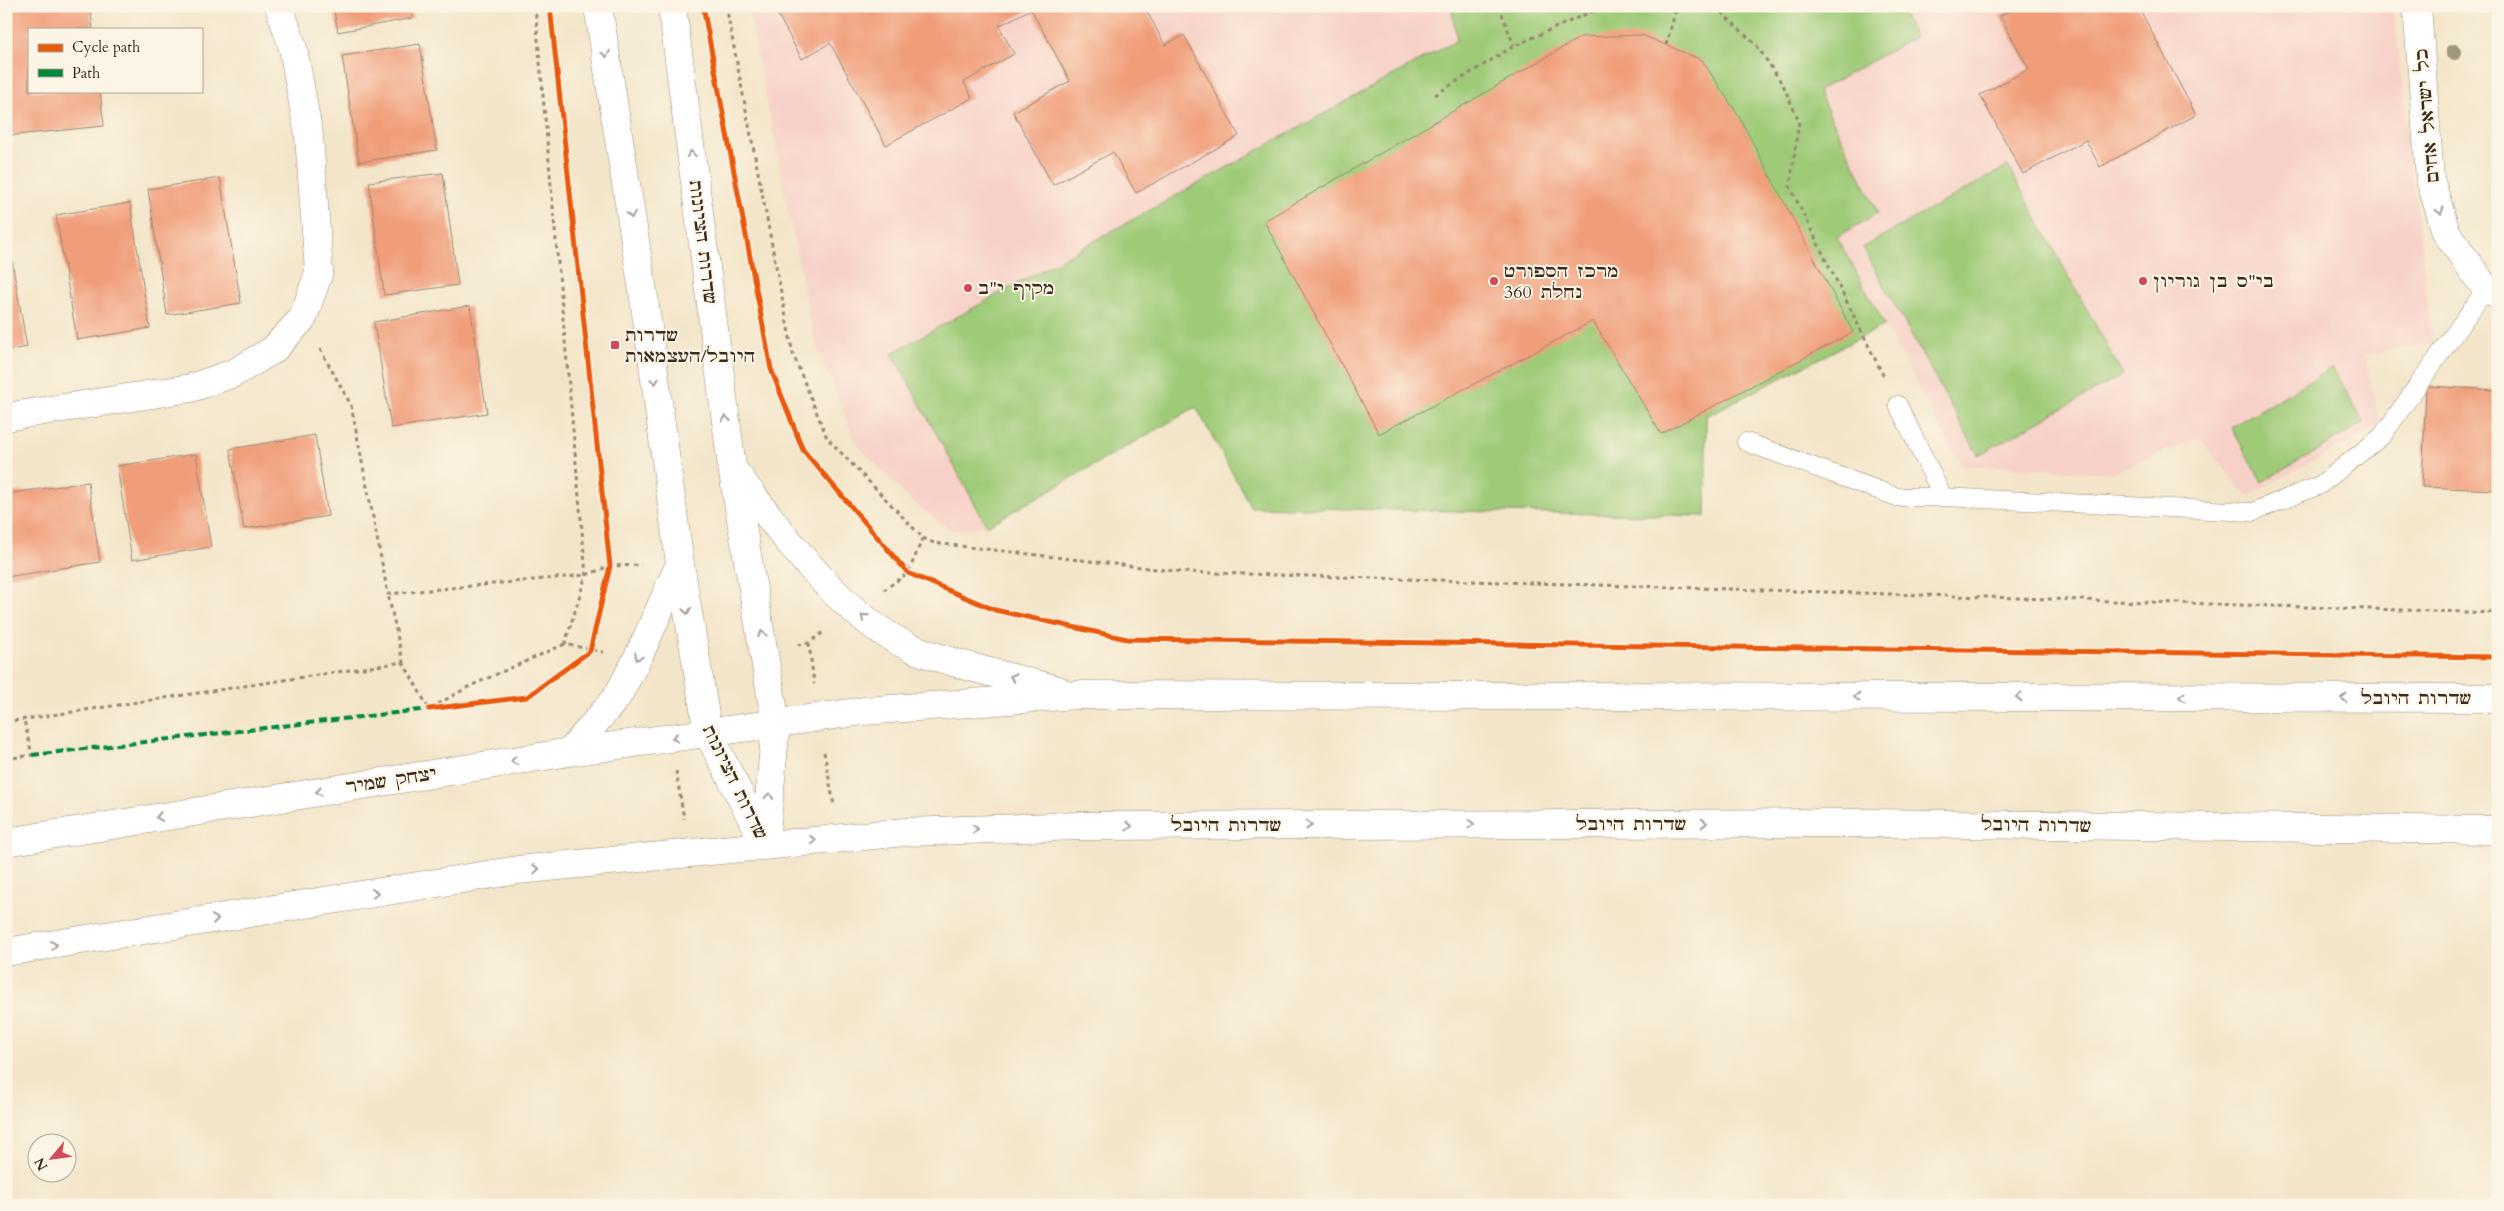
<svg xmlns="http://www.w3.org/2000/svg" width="2504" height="1211" font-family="Cardo,'Frank Ruhl Libre',serif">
<rect width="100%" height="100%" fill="#fcf5e5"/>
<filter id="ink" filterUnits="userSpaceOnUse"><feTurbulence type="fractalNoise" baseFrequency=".02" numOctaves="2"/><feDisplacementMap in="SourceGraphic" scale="10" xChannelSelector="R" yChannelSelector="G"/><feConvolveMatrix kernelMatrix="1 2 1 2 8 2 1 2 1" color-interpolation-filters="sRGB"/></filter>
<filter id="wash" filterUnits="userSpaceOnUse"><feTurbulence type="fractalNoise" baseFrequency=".0096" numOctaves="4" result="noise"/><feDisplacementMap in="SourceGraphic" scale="20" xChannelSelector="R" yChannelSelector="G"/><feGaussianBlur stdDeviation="1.12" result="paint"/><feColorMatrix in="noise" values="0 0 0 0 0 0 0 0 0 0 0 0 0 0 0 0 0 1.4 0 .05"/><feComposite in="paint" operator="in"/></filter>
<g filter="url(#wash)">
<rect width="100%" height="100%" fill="#f3e5c9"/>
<path fill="#f7d1c7" d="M748,6H1451L1457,40L1103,236L1196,407L987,526L952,531L911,501L856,443L814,340Z
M1899,6H2393L2433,345L2397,348L2365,356L2380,426L2247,496L2199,438L2111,473L1961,465L1836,236L1818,91L1915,37Z"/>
<path fill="#9fcb78" stroke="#6d7a4b" d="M1451,6H1899L1915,37L1818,91L1878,213L1837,237L1885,325L1706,416V516L1251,507L1196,407L987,526L892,353L1457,40Z
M2008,166L2123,375L1978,455L1863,247Z
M2332,368L2364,423L2262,482L2231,427Z"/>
<g id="blocks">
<path fill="#f09e7a" d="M16,6H90L93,29H29V91H100L104,126L6,136V7Z
M333,6H411L413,18L338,32Z
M773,6H1144L1165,45L1184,35L1239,136L1136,193L1113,152L1053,185L1013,112L1070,81L1031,9L999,26L1014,54L964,82L972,98L886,145L830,43L802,59Z
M2018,6H2138L2196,115L2100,167L2086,140L2023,174L1980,95L2029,69L2000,16Z
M1642,35L1702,60L1738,115L1853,332L1661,434L1593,321L1379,434L1264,221L1581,37Z
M420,44L437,150L359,162L342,56Z
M443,173L458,285L384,295L369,182Z
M220,178L241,303L167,315L148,189Z
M130,203L150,328L77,340L56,215Z
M6,227L27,347L6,351Z
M470,306L487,413L391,428L374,322Z
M2426,386L2498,390V490L2422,487Z
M315,435L328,516L244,529L230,449Z
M196,454L211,547L132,560L117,466Z
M88,482L100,562L6,577V494Z"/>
</g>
</g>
<g filter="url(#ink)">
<use href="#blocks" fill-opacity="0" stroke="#978874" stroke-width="1"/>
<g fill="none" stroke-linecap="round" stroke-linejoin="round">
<defs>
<path id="service" d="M1898,405L1943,497
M1746,442L1897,497H1943L2252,512L2320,485L2382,436L2486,289"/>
<path id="minor" d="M2417,6L2430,179L2446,232L2486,289L2498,294
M6,417L191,388L234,373L273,350L303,318L319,272L309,136L293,48L279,6"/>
<path id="tertiary" d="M598,6L644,298L680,564L708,733L765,844
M672,6L732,467L776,724L765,844
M735,472C781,533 848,626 922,652C966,668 1013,677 1058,690
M570,752L617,697L639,655L680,564
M6,842L570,752L864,711L1077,695L2498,698
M6,952L518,870L905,832L1080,826L1868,823L2498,830"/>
</defs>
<use href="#service" stroke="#978874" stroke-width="19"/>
<use href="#minor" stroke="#978874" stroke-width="29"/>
<use href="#tertiary" stroke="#978874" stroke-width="29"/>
<path stroke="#978874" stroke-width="3" stroke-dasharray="4 4" stroke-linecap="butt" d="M535,6L586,575L565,644L603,652
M726,6L793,354L827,438L923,538L908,573L884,590
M1499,6L1514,46
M1707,6L1720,11L1757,46L1783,85L1799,121L1790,187L1885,379
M1666,45L1677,6
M1435,95L1514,46L1604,6
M320,349L351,405L388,594L586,575L610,566L641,565
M923,538L934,543L1183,572L2498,613
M809,643L814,684
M798,645L809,643L825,631
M403,662L429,709L470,686L565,644
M6,722L403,662L388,594
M824,752L834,805
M6,759L32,755L24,720
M676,771L684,819"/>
<use href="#service" stroke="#fff" stroke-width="18"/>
<use href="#minor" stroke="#fff" stroke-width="28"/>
<use href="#tertiary" stroke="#fff" stroke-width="28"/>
<path stroke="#00873e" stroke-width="4" stroke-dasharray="8 4" stroke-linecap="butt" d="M32,755L429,709"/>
<defs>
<path id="cycleway" d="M703,6L771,369L803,450L908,573L995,610L1127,639L2498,657
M429,709L527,697L590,651L610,566L550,6"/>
</defs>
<use href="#cycleway" stroke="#fcf5e5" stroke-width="8"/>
<use href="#cycleway" stroke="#e8590c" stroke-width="5"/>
</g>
<circle fill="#9e997a" cx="2454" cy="52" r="8"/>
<defs><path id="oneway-chevron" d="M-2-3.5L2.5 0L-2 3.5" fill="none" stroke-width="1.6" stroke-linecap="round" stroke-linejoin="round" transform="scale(1.25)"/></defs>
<g stroke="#a79f9a">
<use href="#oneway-chevron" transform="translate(606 54) rotate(81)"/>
<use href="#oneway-chevron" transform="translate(691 154) rotate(-97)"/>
<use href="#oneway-chevron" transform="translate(2440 211) rotate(73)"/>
<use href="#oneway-chevron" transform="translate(631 215) rotate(81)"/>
<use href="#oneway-chevron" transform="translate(655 381) rotate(82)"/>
<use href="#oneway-chevron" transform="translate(726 419) rotate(-97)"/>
<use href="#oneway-chevron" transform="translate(687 611) rotate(81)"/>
<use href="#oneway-chevron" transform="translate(864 617) rotate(-139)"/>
<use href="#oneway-chevron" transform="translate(762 634) rotate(-100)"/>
<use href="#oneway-chevron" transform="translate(638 657) rotate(116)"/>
<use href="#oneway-chevron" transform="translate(1013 677) rotate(-164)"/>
<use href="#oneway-chevron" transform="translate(1857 697) rotate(-180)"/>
<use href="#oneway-chevron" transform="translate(2019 697) rotate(-180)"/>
<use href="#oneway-chevron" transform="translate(2182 697) rotate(-180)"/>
<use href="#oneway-chevron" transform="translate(2344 698) rotate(-180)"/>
<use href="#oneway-chevron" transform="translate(675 738) rotate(172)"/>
<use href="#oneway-chevron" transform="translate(514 761) rotate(171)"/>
<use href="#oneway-chevron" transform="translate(319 792) rotate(171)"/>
<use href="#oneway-chevron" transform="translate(769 796) rotate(-85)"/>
<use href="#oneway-chevron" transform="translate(159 817) rotate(171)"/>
<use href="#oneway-chevron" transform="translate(1704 823)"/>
<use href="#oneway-chevron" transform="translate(1471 824)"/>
<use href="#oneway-chevron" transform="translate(1309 825)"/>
<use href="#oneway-chevron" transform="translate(1129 826)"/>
<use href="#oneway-chevron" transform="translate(975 829) rotate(-2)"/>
<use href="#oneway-chevron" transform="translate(813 840) rotate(-5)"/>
<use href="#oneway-chevron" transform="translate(536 869) rotate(-6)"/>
<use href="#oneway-chevron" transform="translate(375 893) rotate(-9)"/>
<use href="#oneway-chevron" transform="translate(215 919) rotate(-9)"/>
<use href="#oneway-chevron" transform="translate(54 945) rotate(-9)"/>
</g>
</g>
<g fill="#d1495b" stroke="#fcf5e5" stroke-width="2">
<circle cx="1494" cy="281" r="5"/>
<circle cx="2143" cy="281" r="5"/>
<circle cx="968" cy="288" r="5"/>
<rect x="610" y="340" width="10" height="10" rx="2.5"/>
</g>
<g text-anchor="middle" stroke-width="4" stroke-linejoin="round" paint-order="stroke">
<g font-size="18" fill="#3b2a1e" stroke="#fcf5e5">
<text transform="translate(2427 116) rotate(-95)" y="6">כל ישראל אחים</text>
<text transform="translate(703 242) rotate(83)" y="6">שדרות הציונות</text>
<text x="2416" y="704">שדרות היובל</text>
<text transform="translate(391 780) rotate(-9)" y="6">יצחק שמיר</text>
<text transform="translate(735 782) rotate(64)" y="6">שדרות הציונות</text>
<text x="1631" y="830">שדרות היובל</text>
<text x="1226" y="831">שדרות היובל</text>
<text transform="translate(2036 825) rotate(1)" y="6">שדרות היובל</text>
</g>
<g font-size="18" fill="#3b2a1e" stroke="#fcf5e5" text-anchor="start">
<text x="1504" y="277">מרכז הספורט<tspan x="1504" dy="21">360 נחלת</tspan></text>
<text x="2153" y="287">בי"ס בן גוריון</text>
<text x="978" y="294">מקיף י"ב</text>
<text x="625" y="341">שדרות<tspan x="625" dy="21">היובל/העצמאות</tspan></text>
</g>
</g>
<rect width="2504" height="1211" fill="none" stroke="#fcf5e5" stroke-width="25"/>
<rect x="28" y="28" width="175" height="65" fill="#fcf5e5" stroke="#afa495"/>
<rect x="38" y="44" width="25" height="8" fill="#e8590c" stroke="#afa495"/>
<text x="72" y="52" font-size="15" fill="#3b2a1e">Cycle path</text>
<rect x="38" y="69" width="25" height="8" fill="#00873e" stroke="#afa495"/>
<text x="72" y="78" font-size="15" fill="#3b2a1e">Path</text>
<g transform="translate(52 1158) rotate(241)"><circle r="24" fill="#fcf5e5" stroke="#afa495"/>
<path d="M0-4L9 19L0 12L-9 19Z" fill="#d1495b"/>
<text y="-8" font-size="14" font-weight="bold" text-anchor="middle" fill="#3b2a1e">N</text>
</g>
</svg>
